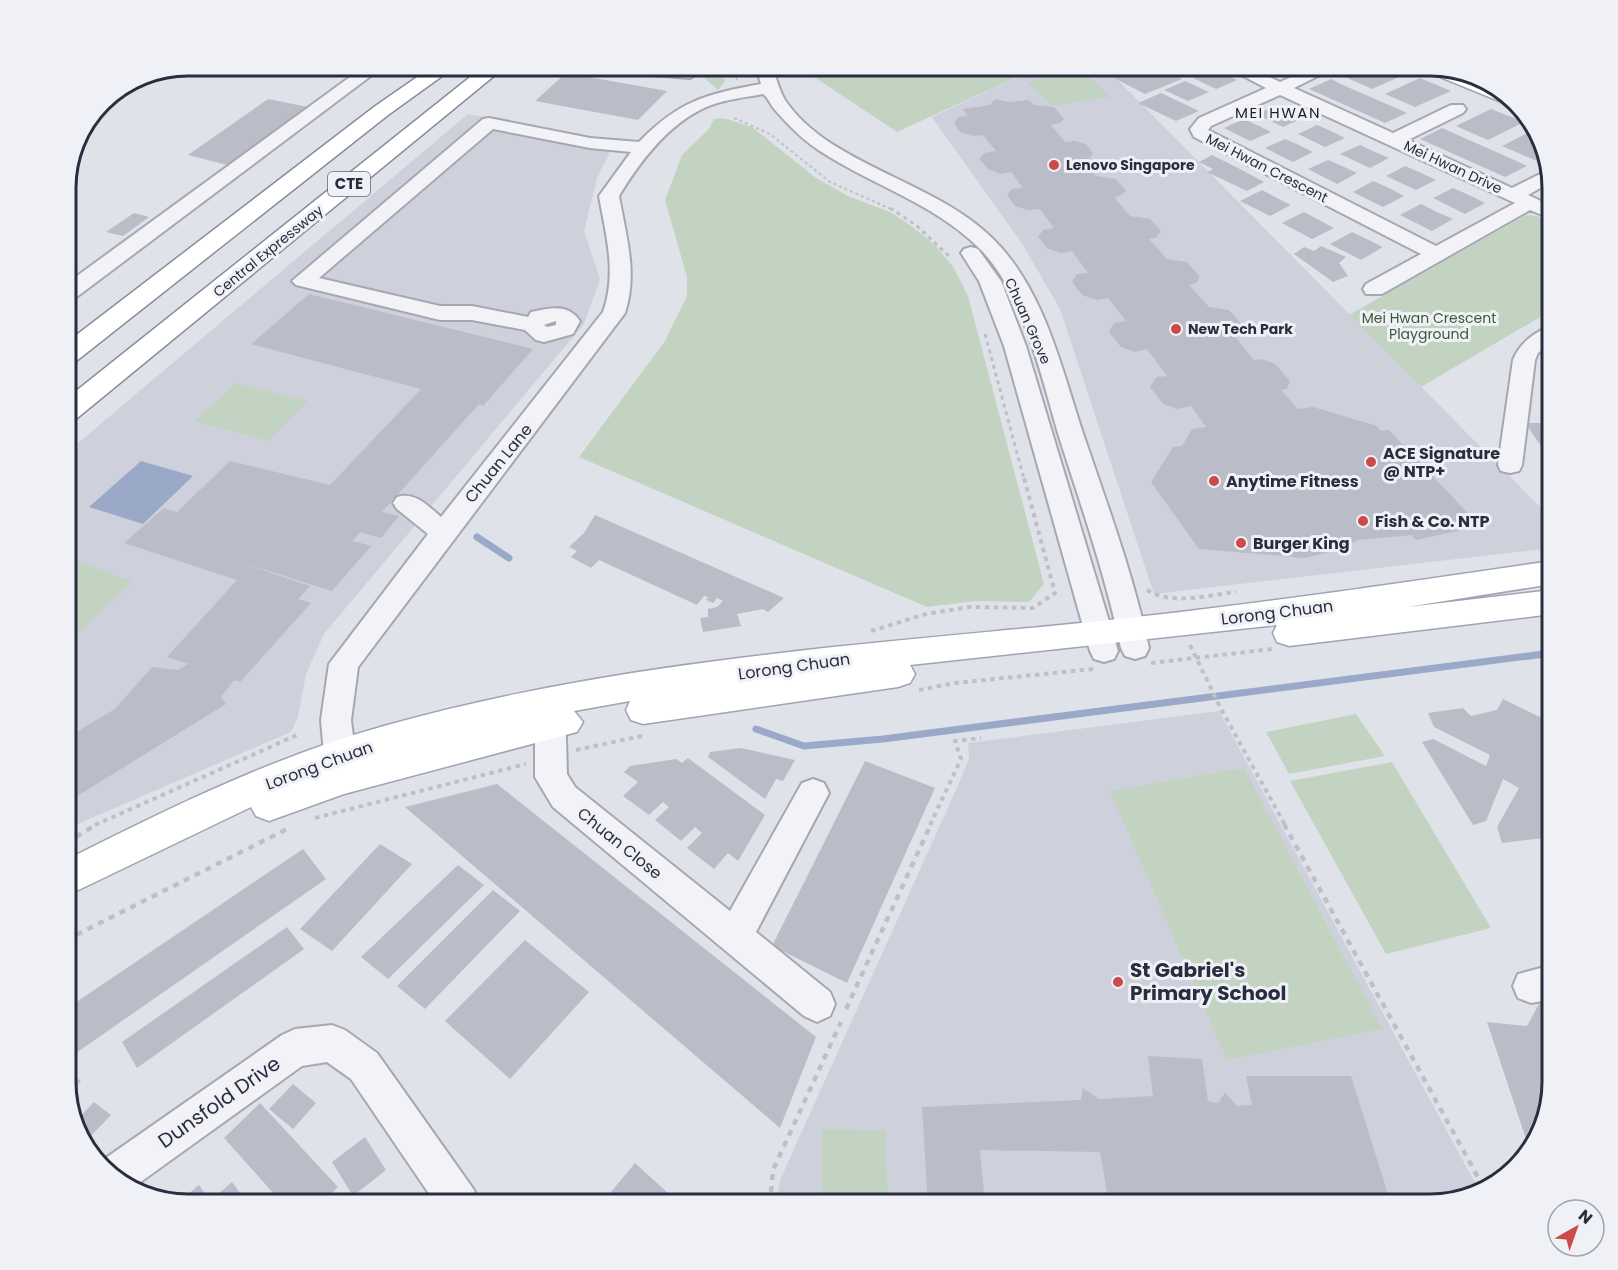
<svg xmlns="http://www.w3.org/2000/svg" width="1618" height="1270" font-family="Poppins,sans-serif">
<rect width="100%" height="100%" fill="#e0e2e9"/>
<path fill="#ced1db" d="M1041,66H1104L1552,519V548L1154,594L1060,309L1023,245L932,117Z
M468,114L616,141L598,175L584,231L600,279L584,324L324,634L306,674L298,717L291,732L66,829V453Z
M1219,711L1480,1192L1430,1204H776L780,1180L959,783L969,758L968,743Z"/>
<path fill="#c3d3c1" d="M698,66H720L725,81L718,90L699,73Z
M810,66H1041L897,132L814,77Z
M1085,72L1110,97L1052,106L1028,83L1050,76Z
M723,118L752,127L816,178L848,196L890,212L910,225L935,245L954,268L968,296L1044,584L1029,602L976,601L927,607L579,457L665,341L687,296V277L665,200L682,155L709,129L714,119Z
M1526,215L1537,216L1552,223V310L1421,387L1349,315Z
M236,383L308,401L268,441L195,421Z
M66,557L132,581L66,645Z
M1356,714L1385,756L1289,774L1266,732Z
M1392,762L1491,928L1386,954L1290,781Z
M1244,768L1382,1029L1227,1060L1110,791Z
M822,1129L885,1130L888,1204H822Z"/>
<path fill="#9ba9c8" d="M141,461L193,476L143,524L89,507Z"/>
<g fill="none" stroke-linecap="round" stroke-linejoin="round">
<path stroke="#9ba9c8" stroke-width="7" d="M477,537L509,558
M756,729L804,746L883,739L1552,653"/>
</g>
<path fill="#babdc8" d="M1145,66H1155L1182,79L1145,94L1114,78Z
M1166,66H1197L1181,73Z
M1258,66H1292L1274,73Z
M1367,66H1391L1408,73L1372,89L1343,76Z
M1213,69L1237,80L1216,89L1193,78Z
M566,73L667,91L638,120L535,101Z
M1420,78L1451,91L1415,107L1385,94Z
M1331,79L1343,85L1407,113L1385,123L1309,89Z
M1185,81L1209,92L1188,101L1164,90Z
M1161,93L1199,111L1176,121L1138,103Z
M268,99L308,107L227,165L188,155Z
M995,99L1009,102L1029,100L1034,105L1054,107L1064,119L1060,123L1051,125L1065,142L1075,141L1086,144L1093,153L1089,159L1081,160L1096,176L1116,179L1126,191L1120,196L1114,197L1130,216L1150,219L1161,231L1156,238L1149,239L1167,259L1187,262L1200,277L1196,283L1189,285L1209,307L1229,310L1244,327L1240,333L1233,334L1254,360L1261,359L1275,364L1290,381L1287,389L1281,390L1298,409L1313,407L1377,426L1381,431L1389,430L1480,526L1416,540L1412,535L1358,540L1335,551L1304,558L1199,549L1151,482L1173,447L1182,446L1192,429L1206,427L1191,406L1178,409L1163,404L1150,387L1157,377L1167,376L1147,349L1135,352L1121,347L1109,332L1114,323L1126,321L1108,298L1097,300L1082,295L1072,282L1077,274L1088,273L1072,251L1061,253L1047,248L1038,237L1043,230L1054,228L1040,209L1028,210L1015,206L1007,195L1012,189L1023,188L1011,172L1000,174L988,169L979,158L985,153L996,151L983,135L974,136L960,132L954,123L959,117L968,116L963,109L990,105Z
M1276,106L1289,112L1303,118L1283,127L1256,114Z
M1491,109L1524,122L1488,140L1456,126Z
M1244,119L1257,125L1271,132L1250,141L1224,128Z
M1317,125L1331,131L1345,138L1325,147L1298,134Z
M1442,128L1512,159L1527,166L1505,177L1420,139Z
M1535,129L1540,134L1545,157L1537,161L1502,146Z
M1285,139L1299,145L1313,152L1293,162L1265,148Z
M1360,145L1375,152L1389,158L1370,168L1340,154Z
M1212,155L1238,168L1264,182L1247,191L1207,172L1213,169L1199,162Z
M1328,160L1342,166L1357,173L1337,184L1308,169Z
M1405,166L1421,173L1436,180L1416,190L1386,176Z
M1373,181L1389,188L1404,196L1383,207L1353,192Z
M1453,188L1469,195L1485,203L1465,214L1433,198Z
M1262,190L1277,198L1291,205L1270,216L1240,201Z
M1421,204L1437,212L1453,219L1432,231L1400,215Z
M1304,212L1334,228L1312,239L1282,223Z
M134,213L149,217L123,236L106,232Z
M1352,232L1383,247L1361,260L1330,244Z
M1321,246L1346,257L1339,263L1348,276L1333,282L1294,254L1304,247L1314,251Z
M309,294L533,349L483,406L479,404L382,512L399,516L381,538L360,532L353,541L371,546L332,591L233,560L310,586L298,599L311,603L240,682L234,680L221,697L226,704L66,803V738L115,709L152,667L178,670L188,664L167,657L237,580L124,543L164,508L177,512L230,461L330,485L421,389L251,344Z
M1540,353H1552V369Z
M1525,423H1552V462Z
M595,515L784,598L768,612L763,609L737,614L741,626L703,632L700,618L708,617V609L717,607L723,601L717,598L713,603L706,600L708,597L704,596L697,605L599,560L591,568L571,557L577,551L569,547L584,533Z
M1503,699L1552,723V786L1547,783L1543,792L1552,796V837L1502,843L1497,827L1519,788L1503,779L1486,821L1473,825L1422,742L1433,739L1486,766L1490,755L1434,727L1428,713L1463,708L1471,716L1497,710Z
M741,748L795,760L783,781L776,779L765,799L708,757L710,752Z
M688,758L765,815L738,861L728,853L714,869L687,848L702,833L695,827L681,841L655,820L669,807L663,802L649,815L623,796L638,782L624,772L630,766L676,759L682,763Z
M865,761L935,788L847,983L772,946Z
M497,784L816,1037L780,1128L405,807Z
M380,844L412,864L332,951L300,929Z
M303,849L326,879L66,1060V1009Z
M458,865L484,885L388,979L361,957Z
M493,890L520,911L425,1009L397,986Z
M287,927L304,949L137,1068L122,1042Z
M525,940L589,992L510,1079L445,1021Z
M1546,991L1552,995V1082L1529,1148L1487,1022L1527,1026Z
M1148,1056L1202,1059L1208,1101L1218,1103L1225,1093L1237,1106L1252,1105L1246,1076H1351L1391,1204H1109L1100,1152L980,1150L985,1204H928L922,1107L1081,1100L1083,1088L1099,1099L1153,1096Z
M66,1071L81,1081L68,1095L66,1089Z
M293,1084L316,1103L293,1129L269,1109Z
M94,1102L111,1115L84,1143L79,1136L75,1122Z
M260,1103L338,1187L321,1204H283L224,1138Z
M365,1137L386,1170L353,1196L332,1162Z
M635,1163L680,1204H601Z
M232,1182L248,1204H188L180,1201L199,1185L210,1201Z"/>
<g fill="none" stroke-linecap="round" stroke-linejoin="round">
<defs>
<path id="minor" d="M365,66H384L74,299L66,300V284Z
M592,66C610,66 689,61 698,73L690,78L600,71Z
M756,66H772C776,77 779,90 785,100C829,166 937,181 994,240C1047,293 1063,376 1087,445C1110,512 1134,578 1149,648L1145,656L1135,659L1125,656L1121,648C1106,578 1083,511 1061,443C1042,382 1025,292 978,247C933,203 872,185 820,151C803,140 789,126 776,111C771,106 768,97 763,94C742,98 719,100 700,110C665,128 639,163 619,196C626,236 638,273 625,313L358,667L351,720L358,777L353,786L342,790L331,786L326,777L321,720L329,664L428,534L397,509L393,503L397,497C415,491 428,506 441,517L603,312C617,273 606,236 599,196L631,152L590,148L493,129L319,278L440,306H472L528,317L531,312C550,308 568,303 580,321L573,334L544,342L536,340L525,330L472,320H440L296,285L292,281L483,119L489,118L590,138L639,142C679,101 706,94 761,84ZM556,321V325L547,327L544,325Z
M1112,66H1134L1118,74L1112,73L1110,69Z
M1224,66H1246L1280,82L1316,66H1338L1294,88L1393,133L1451,105H1463L1466,109L1463,113L1408,140L1512,188L1548,170L1551,182L1528,195L1552,206V219L1530,210L1382,294H1366L1363,289L1366,284L1421,254L1194,137L1190,129L1199,118L1266,88ZM1280,95L1515,203L1436,246L1208,130L1211,126Z
M971,247L978,249L1001,281L1026,346L1118,651L1114,659L1104,662L1094,659L1090,651L1004,346L979,281L961,253L964,249Z
M1552,326V343L1538,353L1535,360L1522,465L1519,471L1510,473L1501,471L1498,465L1513,360C1519,344 1535,331 1552,326Z
M550,690L561,694L565,702L567,774L575,787L730,911L802,783L813,779L824,783L829,793L756,932L830,992L835,1004L830,1016L817,1022L804,1016L553,807L535,777V702L539,694Z
M1552,965V999L1531,1003L1518,998L1513,986L1518,974Z
M332,1025L345,1030L377,1053L474,1190L480,1204H436L351,1079L327,1062L302,1066L135,1186L114,1179L100,1162L282,1035L295,1029Z"/>
<path id="major" d="M1420,66H1430L1504,91L1515,104L1504,103L1423,70Z
M1552,561V584L1407,607L1552,590V614L1289,646L1277,642L1273,633L1277,625L910,665L915,674L910,683L898,687L643,724L631,720L626,710L630,701L574,711L583,722L577,732L344,794L269,821L256,816L251,807L66,896V860C169,808 273,757 384,726C610,662 848,646 1081,623C1239,607 1395,584 1552,561Z"/>
<path id="highway" d="M433,66H456L388,115L75,362L66,364V343L374,107Z
M484,66H506L76,419L66,422V399Z"/>
</defs>
<use href="#minor" stroke="#a5a8b3" stroke-width="4"/>
<use href="#major" stroke="#9fa4b4" stroke-width="3"/>
<use href="#highway" stroke="#888d9f" stroke-width="3"/>
<path stroke="#bec0c7" stroke-width="2" stroke-dasharray="3 3" stroke-linecap="butt" d="M733,66L737,80
M734,118L770,134L830,182L893,210"/>
<path stroke="#bec0c7" stroke-width="3" stroke-dasharray="4 4" stroke-linecap="butt" d="M890,208L916,225L950,257
M985,334L1024,479"/>
<path stroke="#bec0c7" stroke-width="4" stroke-dasharray="4.5 4.5" stroke-linecap="butt" d="M1147,590C1172,606 1208,595 1236,592
M871,631L926,614L970,607L1033,608L1055,593L1024,478
M1190,645L1220,707L1285,825
M1151,663L1272,649
M919,690L955,683L1093,669
M576,750L642,736
M315,818L526,764
M95,825L297,735
M930,825L961,759L955,741L981,738"/>
<path stroke="#bec0c7" stroke-width="4.5" stroke-dasharray="6 6" stroke-linecap="butt" d="M1284,824L1485,1190
M66,843L97,824
M66,940L289,828
M846,1009L931,824
M770,1204L773,1170L841,1022"/>
<use href="#minor" fill="#f3f3f7" fill-rule="evenodd"/>
<use href="#major" fill="#fff" fill-rule="evenodd"/>
<use href="#highway" fill="#fff" fill-rule="evenodd"/>
</g>
<g fill="#cc4a47" stroke="#f0f1f6" stroke-width="2">
<circle cx="1054" cy="165" r="6"/>
<circle cx="1176" cy="329" r="6"/>
<circle cx="1371" cy="462" r="6"/>
<circle cx="1214" cy="481" r="6"/>
<circle cx="1363" cy="521" r="6"/>
<circle cx="1241" cy="543" r="6"/>
<circle cx="1118" cy="982" r="6"/>
</g>
<g text-anchor="middle" stroke-width="6" stroke-linejoin="round" paint-order="stroke">
<g font-size="14" font-weight="bold" fill="#292d40" stroke="#f0f1f6" text-anchor="start">
<text x="1066" y="170">Lenovo Singapore</text>
<text x="1188" y="334">New Tech Park</text>
</g>
<g font-size="14" fill="#292d40" stroke="#f0f1f6">
<text transform="translate(1453 167) rotate(25)" y="5">Mei Hwan Drive</text>
<text transform="translate(1267 168) rotate(27)" y="5">Mei Hwan Crescent</text>
<text transform="translate(268 251) rotate(-39)" y="5">Central Expressway</text>
<text transform="translate(1028 321) rotate(66)" y="5">Chuan Grove</text>
</g>
<g font-size="14" fill="#375b36" stroke="#f0f1f6">
<text x="1429" y="323">Mei Hwan Crescent<tspan x="1429" dy="16">Playground</tspan></text>
</g>
<g font-size="15" letter-spacing="1.5" fill="#1b1f31" stroke="#f0f1f6">
<text x="1278" y="118">MEI HWAN</text>
</g>
<rect fill="#f0f1f6" stroke="#656877" stroke-width="1.5" x="328" y="172" width="42" height="24" rx="4.5"/>
<g font-size="15" font-weight="bold" fill="#292d40">
<text x="349" y="189">CTE</text>
</g>
<g font-size="16" font-weight="bold" fill="#292d40" stroke="#f0f1f6" text-anchor="start">
<text x="1383" y="459">ACE Signature<tspan x="1383" dy="18">@ NTP+</tspan></text>
<text x="1226" y="487">Anytime Fitness</text>
<text x="1375" y="527">Fish &amp; Co. NTP</text>
<text x="1253" y="549">Burger King</text>
</g>
<g font-size="16" fill="#292d40" stroke="#f0f1f6">
<text transform="translate(498 463) rotate(-51)" y="6">Chuan Lane</text>
<text transform="translate(1277 612) rotate(-7)" y="6">Lorong Chuan</text>
<text transform="translate(794 666) rotate(-8)" y="6">Lorong Chuan</text>
<text transform="translate(319 765) rotate(-20)" y="6">Lorong Chuan</text>
<text transform="translate(620 843) rotate(39)" y="6">Chuan Close</text>
</g>
<g font-size="20" font-weight="bold" fill="#292d40" stroke="#f0f1f6" text-anchor="start">
<text x="1130" y="977">St Gabriel's<tspan x="1130" dy="23">Primary School</tspan></text>
</g>
<g font-size="20" fill="#292d40" stroke="#f0f1f6">
<text transform="translate(219 1102) rotate(-35)" y="7">Dunsfold Drive</text>
</g>
</g>
<path d="M0 0H1618V1270H0ZM188 76H1430A112 112 0 0 1 1542 188V1082A112 112 0 0 1 1430 1194H188A112 112 0 0 1 76 1082V188A112 112 0 0 1 188 76Z" fill="#f0f1f6" fill-rule="evenodd"/>
<path fill="none" stroke="#292d40" stroke-width="3" d="M188 76H1430A112 112 0 0 1 1542 188V1082A112 112 0 0 1 1430 1194H188A112 112 0 0 1 76 1082V188A112 112 0 0 1 188 76Z"/>
<g transform="translate(1576 1228) rotate(40)"><circle r="28" fill="#f0f1f6" stroke="#a0a3ad" stroke-width="1.5"/>
<path d="M0-4.5L10 22L0 15L-10 22Z" fill="#cc4a47"/>
<text y="-9" font-size="16" font-weight="bold" text-anchor="middle" fill="#292d40">N</text>
</g>
</svg>
